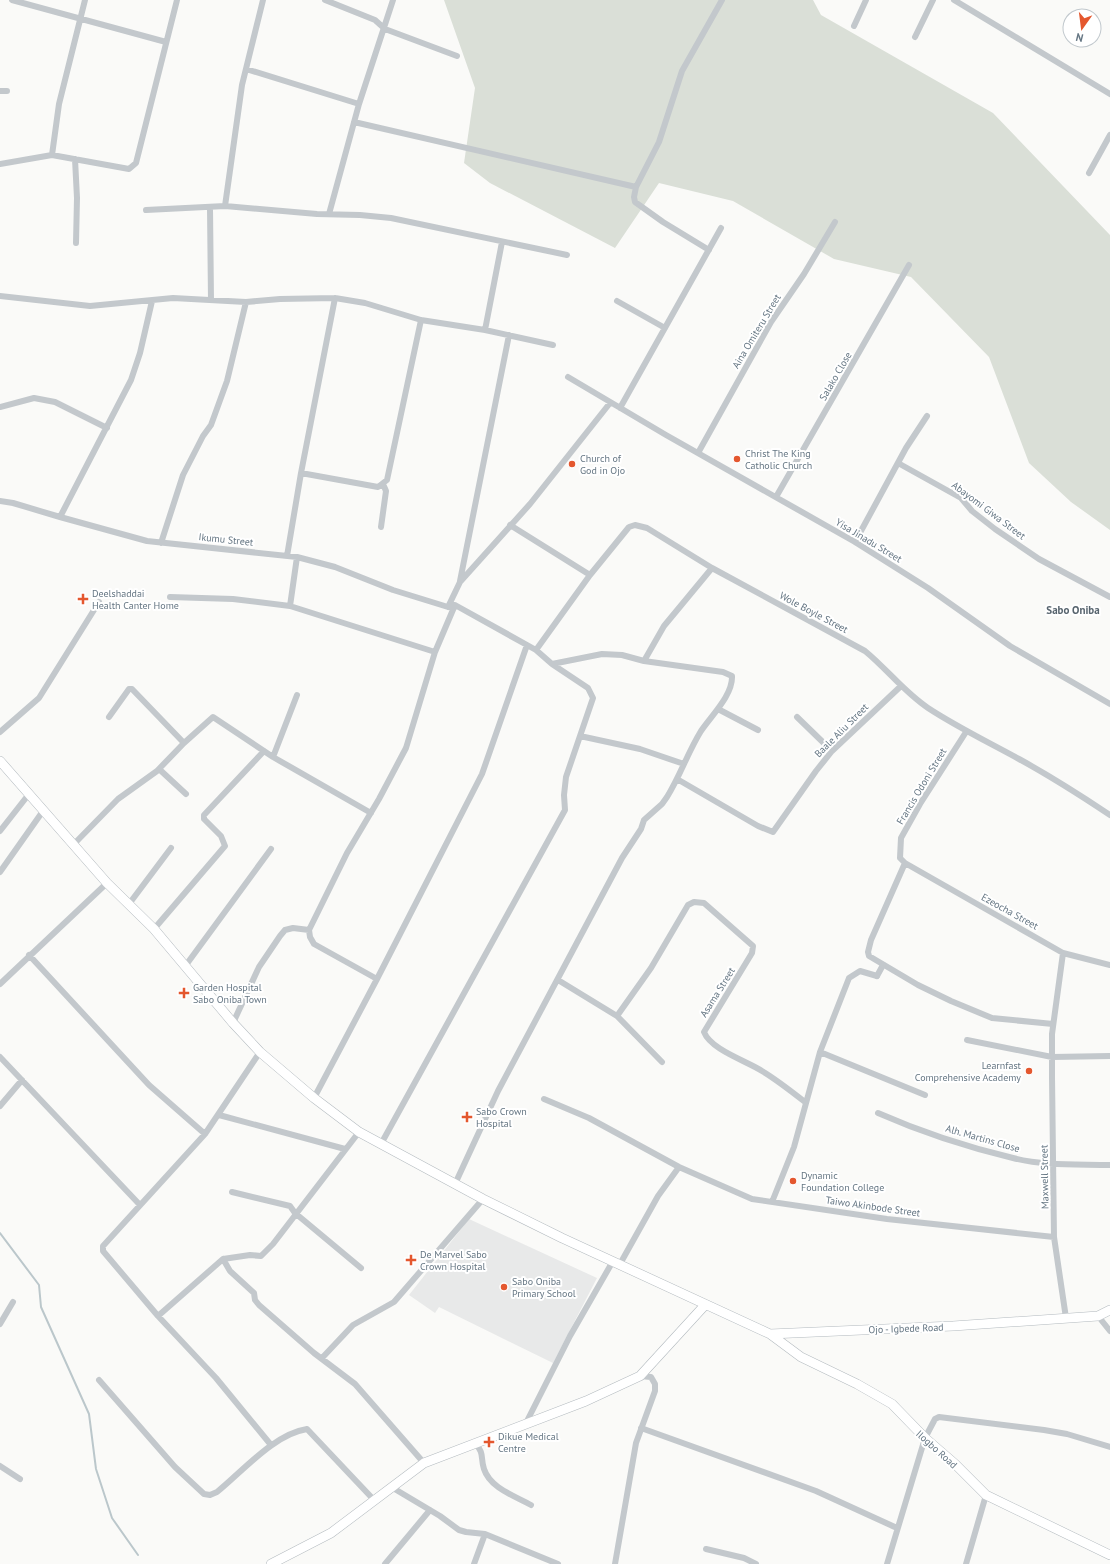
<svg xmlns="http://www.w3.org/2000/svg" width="1110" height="1564" font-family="'PT Sans',sans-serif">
<rect width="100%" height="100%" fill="#fafaf8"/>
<path fill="#e8e9e9" d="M469,1219L597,1278L553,1363L439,1307L435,1313L409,1295Z"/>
<path fill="#dadfd7" d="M444,0H813L821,15L993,113L1110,235V530L1071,502L1029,463L989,357L911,277L834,259L733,201L659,183L615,248L490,183L464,163L475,88Z"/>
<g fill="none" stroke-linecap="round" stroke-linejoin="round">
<path stroke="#bbc7cb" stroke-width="2" d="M0,1233L39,1285L41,1307L89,1414L96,1469L112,1518L138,1555"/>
<defs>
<path id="secondary" d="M0,761L107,883L154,929L233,1023L260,1052L314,1098L359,1132L483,1199L562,1238L770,1334L953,1326L1098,1316L1110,1310
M770,1334L801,1357L857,1384L892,1404L925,1438L955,1464L986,1495L1110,1555
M271,1564L331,1533L424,1463L586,1401L640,1376L705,1305"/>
</defs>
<use href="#secondary" stroke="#b3babf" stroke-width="10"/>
<path stroke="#c3c8cc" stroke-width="6" d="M12,0L166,42
M325,0L375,20L385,29L457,56
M954,0L1110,94
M854,26L866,0
M915,37L933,0
M246,69L359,104L329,214
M0,91H7
M359,104L393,0
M354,122L636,187
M52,155L59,104L85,0
M75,159L77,198L76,243
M0,164L52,155L129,169L136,163L177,0
M1089,173L1110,135
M225,206L242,85L263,0
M210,208L211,300
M146,210L225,206L317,214L360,215L391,218L567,255
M709,250L663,222L635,202L634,197L636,187L659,142L682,71L722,0
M0,296L90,306L173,298L246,302L280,299L335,298L365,303L421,320L485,330L553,345
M617,301L665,328
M485,330L502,242
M568,377L666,435L855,542L928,588L1010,646L1110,704
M0,407L34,398L55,402L107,428
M620,408L721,228
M698,453L771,322L804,274L835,222
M898,463L961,498L972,511L995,529L1039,559L1110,597
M301,473L378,487L387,480L421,320
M776,497L909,265
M0,501L13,503L60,517L147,541L297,557L335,567L393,590L448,607L455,605L536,650L552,664L602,654L622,655L644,661L664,626L712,568
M60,517L131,380L140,353L152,301
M510,525L590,575
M381,527L386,491L383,484
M855,542L906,448L927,416
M161,543L183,475L203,436L211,425L227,381L246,302
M287,556L301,473L335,298
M460,581L509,335
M170,597L233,599L290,606L435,652L455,605
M290,606L297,557
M448,607L460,582L530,504L610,403
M536,650L590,575L629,527L635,525L647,528L712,568L865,651C887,669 904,692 928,708C957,727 988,742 1019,759C1050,776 1080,795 1110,815
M718,709L758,730
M109,717L129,689H132L184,743
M797,717L832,751
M0,732L39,698L99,602
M966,732L920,804L901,838L900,858L905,863L871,940L868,952L869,956L918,985L951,1001L992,1018L1053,1024
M580,736L640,749L684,764
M273,757L297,695
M159,769L186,794
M677,779L758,826L773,832L816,771L832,751L901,686
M0,831L29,794
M73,845L118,799L157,771L184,743L213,717L273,757L371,813
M905,863L1063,953L1110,965
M0,872L43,811
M129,904L171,848
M154,929L225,846L221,836L204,819V815L264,751
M1063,953L1052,1034V1077L1054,1237L1066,1318
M29,955L149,1085L205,1134
M186,965L271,849
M377,979L314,944L310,937L309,930L347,853L379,799L406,748L435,652
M558,980L617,1016L662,1062
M0,984L107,883
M617,1016L651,968L688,905L694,902L704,903L753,946L752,953L704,1032C711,1050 747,1061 762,1071C777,1080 791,1091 805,1102
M233,1023L259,967L280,936L285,930L293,928L309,930
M967,1040L1052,1057L1110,1056
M260,1052L205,1134L103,1246V1251L158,1316L216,1378L271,1445
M820,1052L925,1095
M0,1057L140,1205
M314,1098L377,979L482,774L527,645
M544,1099L589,1118L679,1167L752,1199L887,1219L1054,1237
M0,1106L22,1080
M878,1113C921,1132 967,1147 1013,1158C1044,1166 1078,1164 1110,1165
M219,1115L345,1149
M381,1144L565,810L564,795L566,777L593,698L588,688L552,664
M455,1184L498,1091L622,858L641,829L644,820L662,804L667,797C680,776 688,752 701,731C711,716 733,695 732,676L723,672L644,661
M232,1192L290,1206L295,1213L361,1268
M772,1202L794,1147L820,1052L849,978L860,971L877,976
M223,1259L230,1271L254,1293L255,1300L259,1305L314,1353L355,1384L424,1463
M620,1264L658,1196L679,1167
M158,1316L223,1259L250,1255L261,1256L273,1244L359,1132
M1098,1316L1110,1331
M0,1324L13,1302
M322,1358L353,1325L394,1302L483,1199
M99,1380L175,1467L204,1494L210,1495L217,1492C242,1472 274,1434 307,1429L374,1500
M526,1423L570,1336L613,1261
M641,1428L816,1491L897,1528
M475,1443C485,1454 480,1457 484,1469C490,1488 515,1496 531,1505
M0,1466L20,1479
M393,1488L440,1516L459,1530L466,1532L485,1534L558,1564
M706,1549L744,1558L756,1564
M385,1564L430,1510
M474,1564L485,1534
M615,1564L636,1443L655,1391V1384L651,1377L640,1376
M887,1564L925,1438L935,1419L939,1417L1044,1430L1067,1434L1110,1447
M966,1564L986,1495"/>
<use href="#secondary" stroke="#fff" stroke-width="9"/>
<path stroke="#c3c8cc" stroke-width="6" d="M877,976L883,965"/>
</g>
<g fill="#e4572e" stroke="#fff" stroke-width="1.5">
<circle cx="737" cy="459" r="4"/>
<circle cx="572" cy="464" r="4"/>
<path d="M81 593h4v4h4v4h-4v4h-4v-4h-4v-4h4z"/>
<path d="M182 987h4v4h4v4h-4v4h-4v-4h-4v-4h4z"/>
<circle cx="1029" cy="1071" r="4"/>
<path d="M465 1111h4v4h4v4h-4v4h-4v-4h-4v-4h4z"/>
<circle cx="793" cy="1181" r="4"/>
<path d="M409 1254h4v4h4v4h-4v4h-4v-4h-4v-4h4z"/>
<circle cx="504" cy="1287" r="4"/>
<path d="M487 1436h4v4h4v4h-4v4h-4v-4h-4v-4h4z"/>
</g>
<g text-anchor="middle" stroke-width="4" stroke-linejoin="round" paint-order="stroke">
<g font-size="10" fill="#657683" stroke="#fff">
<text transform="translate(756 331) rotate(-59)" y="4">Aina Omiteru Street</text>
<text transform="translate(835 376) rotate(-60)" y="4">Salako Close</text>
<text transform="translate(989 510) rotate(37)" y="4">Abayomi Giwa Street</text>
<text transform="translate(226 539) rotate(6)" y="4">Ikumu Street</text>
<text transform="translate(869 540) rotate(31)" y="4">Yisa Jinadu Street</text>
<text transform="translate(814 612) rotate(28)" y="4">Wole Boyle Street</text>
<text transform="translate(841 730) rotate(-45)" y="4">Baale Aliu Street</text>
<text transform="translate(921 786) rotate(-59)" y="4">Francis Odoni Street</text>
<text transform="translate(1010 911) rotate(29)" y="4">Ezeocha Street</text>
<text transform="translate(717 992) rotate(-58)" y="4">Asama Street</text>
<text transform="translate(983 1138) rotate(16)" y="4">Alh. Martins Close</text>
<text transform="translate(1044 1177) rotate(-91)" y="4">Maxwell Street</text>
<text transform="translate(873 1206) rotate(8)" y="4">Taiwo Akinbode Street</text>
<text transform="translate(906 1328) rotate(-2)" y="4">Ojo - Igbede Road</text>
<text transform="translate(937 1449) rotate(42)" y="4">Ilogbo Road</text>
</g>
<g font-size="10" fill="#657683" stroke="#fff" text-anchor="start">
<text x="745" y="457">Christ The King<tspan x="745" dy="12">Catholic Church</tspan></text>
<text x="580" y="462">Church of<tspan x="580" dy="12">God in Ojo</tspan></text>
<text x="92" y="597">Deelshaddai<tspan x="92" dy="12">Health Canter Home</tspan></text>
<text x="193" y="991">Garden Hospital<tspan x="193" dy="12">Sabo Oniba Town</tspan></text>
<text x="1021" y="1069" text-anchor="end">Learnfast<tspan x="1021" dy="12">Comprehensive Academy</tspan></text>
<text x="476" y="1115">Sabo Crown<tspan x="476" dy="12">Hospital</tspan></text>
<text x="801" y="1179">Dynamic<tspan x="801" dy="12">Foundation College</tspan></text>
<text x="420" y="1258">De Marvel Sabo<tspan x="420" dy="12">Crown Hospital</tspan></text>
<text x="512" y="1285">Sabo Oniba<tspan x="512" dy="12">Primary School</tspan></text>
<text x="498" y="1440">Dikue Medical<tspan x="498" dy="12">Centre</tspan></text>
</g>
<g font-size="11" font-weight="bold" fill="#57646e" stroke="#fff">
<text x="1073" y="614">Sabo Oniba</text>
</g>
</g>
<g transform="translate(1082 28) rotate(194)"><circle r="19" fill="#ffffff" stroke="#c1c8cd"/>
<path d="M0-3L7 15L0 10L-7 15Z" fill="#e4572e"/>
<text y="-6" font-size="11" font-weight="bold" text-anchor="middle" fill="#657683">N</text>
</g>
</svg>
